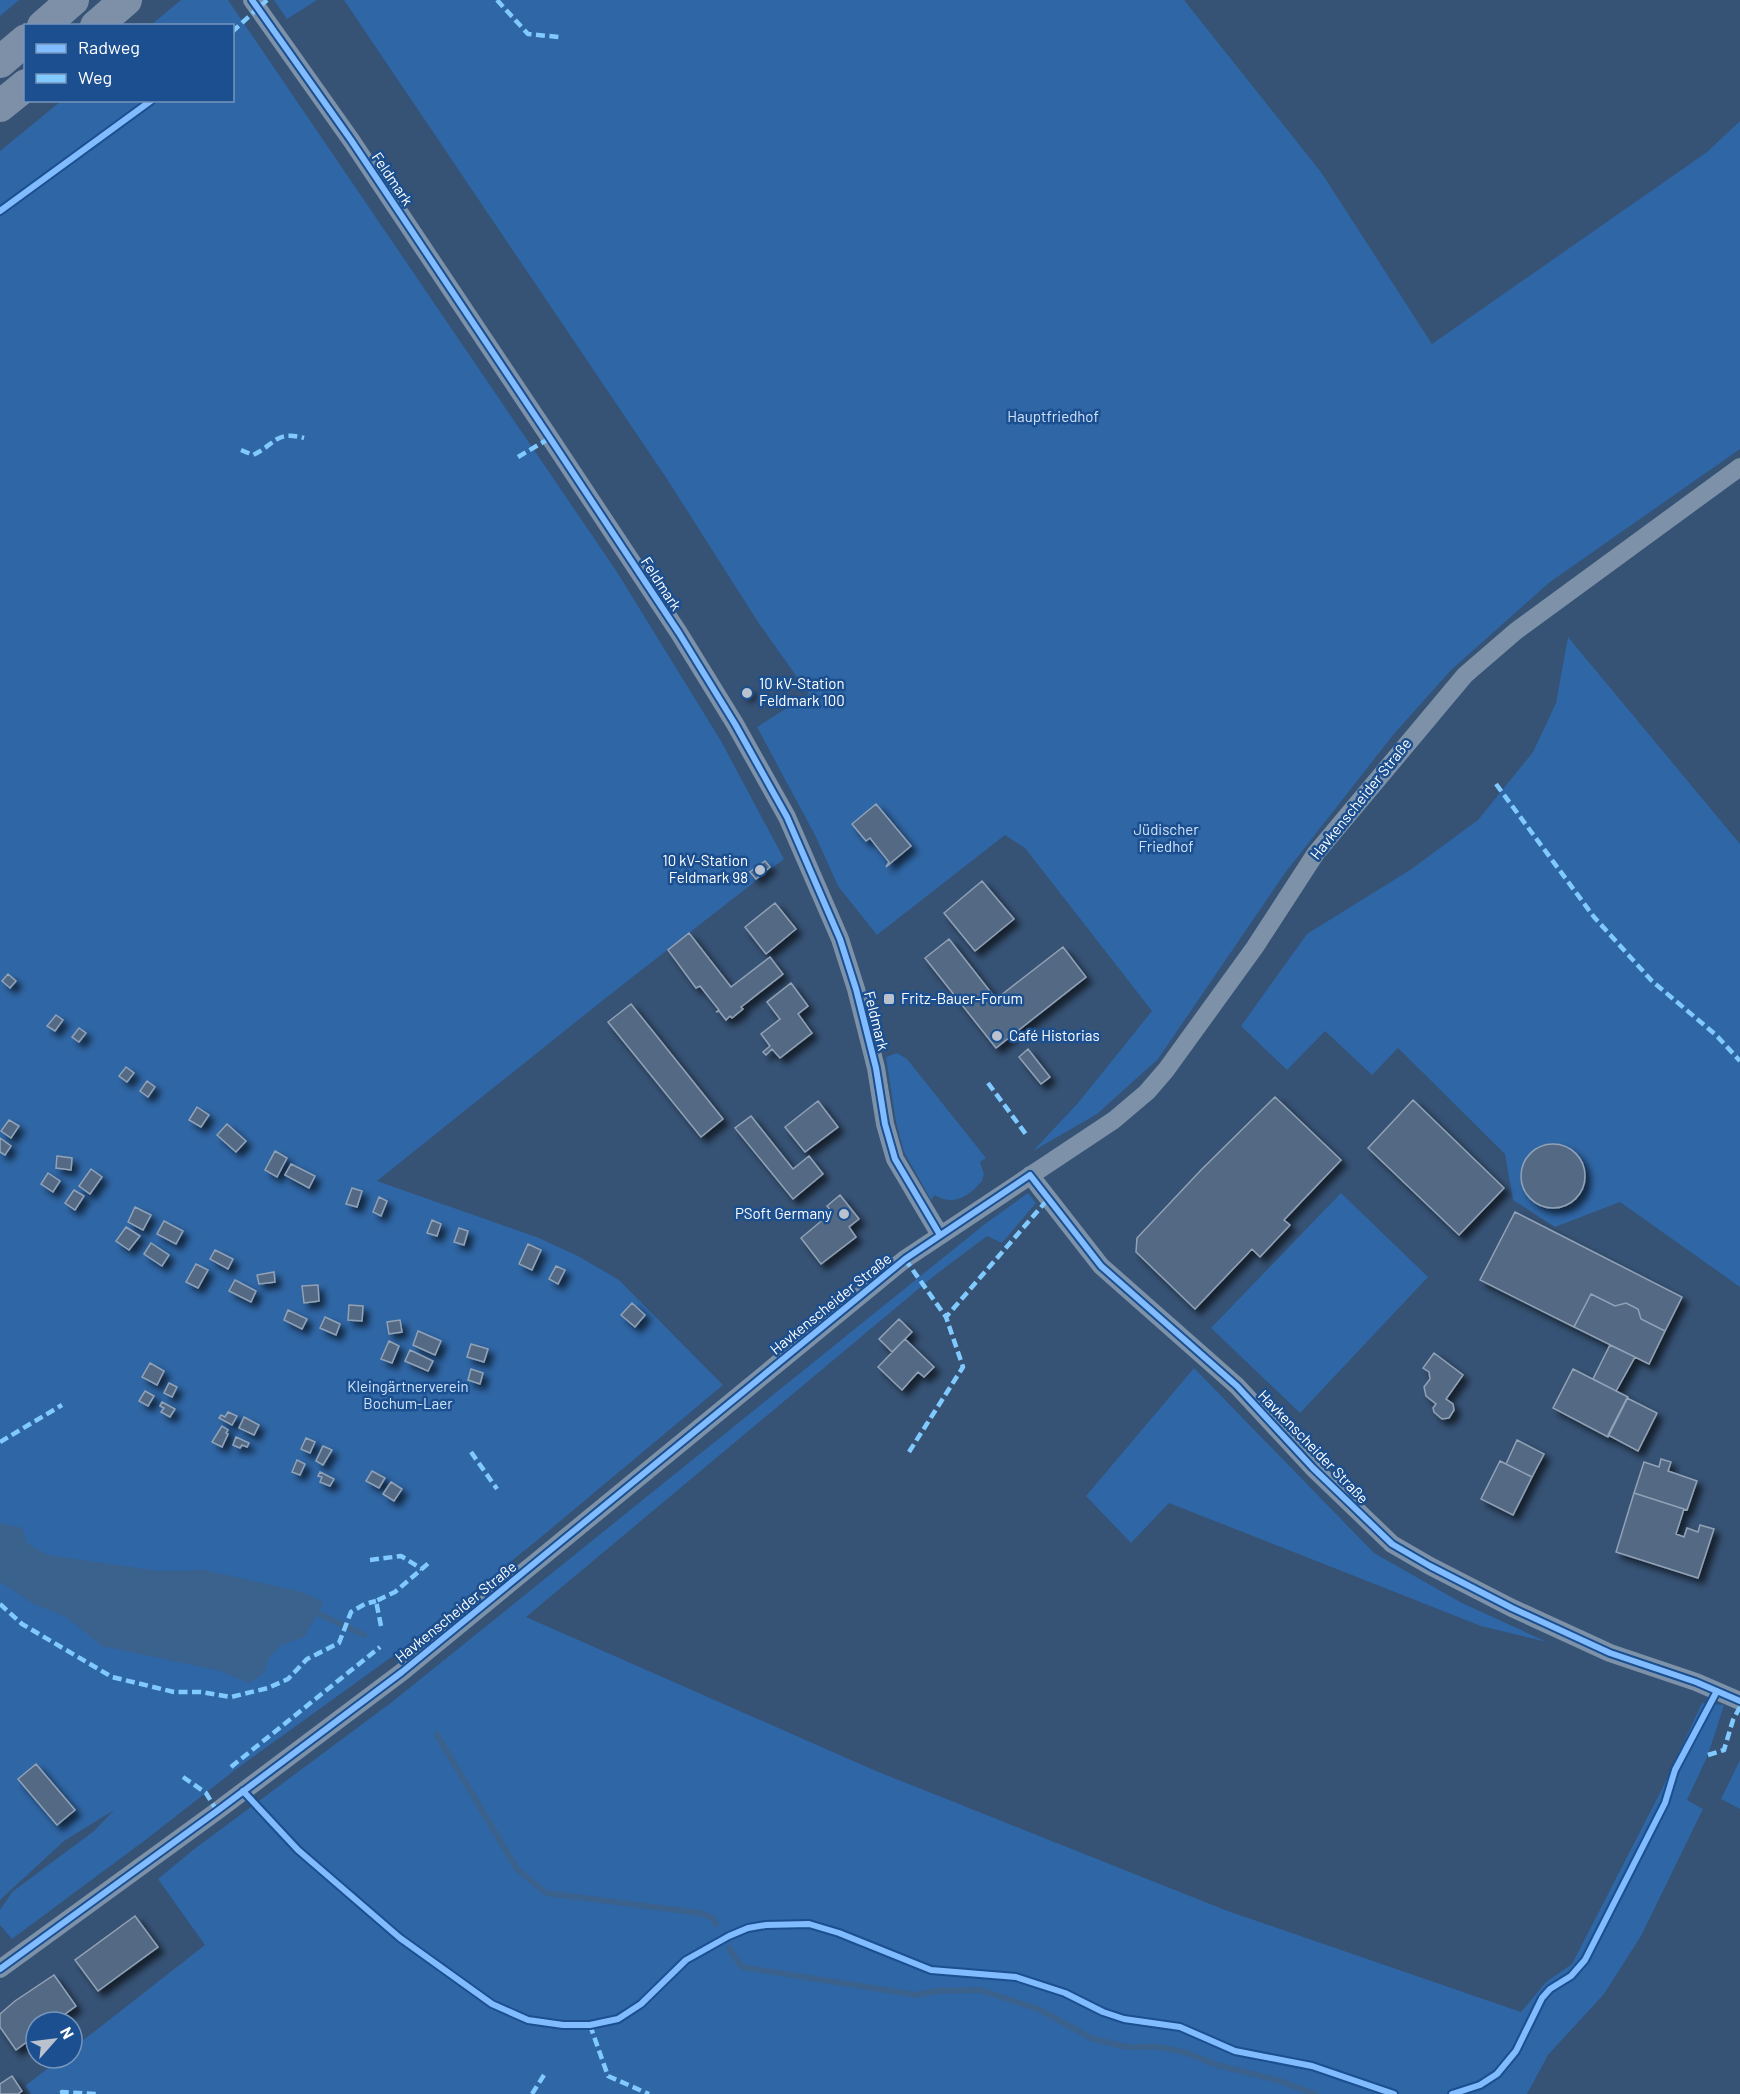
<svg xmlns="http://www.w3.org/2000/svg" width="1740" height="2094" font-family="Barlow,sans-serif">
<defs>
<filter id="shadow"><feDropShadow dx="5.5" dy="5.5" stdDeviation="3" flood-color="#0009"/></filter>
</defs>
<rect width="100%" height="100%" fill="#365274"/>
<path fill="#2f66a5" d="M0,0H19L0,16Z
M181,0H228L617,572L721,741L784,859L607,997L377,1181L539,1238L578,1256L619,1280L723,1385L540,1538L400,1651L235,1770L148,1838L12,1939L0,1925V1910L12,1892L94,1831L114,1810L64,1841L0,1900V151L61,101L232,100V26L151,25Z
M274,0H317L287,19Z
M344,0H1184L1321,172L1432,344L1707,152L1740,121V449L1550,582L1451,670L1393,735L1285,873L1158,1059L1097,1114L1033,1151L1078,1103L1152,1011L1025,848L1005,835L877,935L838,886L816,837L757,727L809,694L758,622L667,479Z
M1568,637L1740,844V1287L1620,1202L1555,1227L1513,1200L1505,1154L1398,1048L1372,1075L1325,1031L1287,1070L1241,1026L1307,934L1410,870L1478,820L1533,752L1556,703Z
M897,1053L907,1059L986,1158L980,1162L984,1174L982,1181C969,1196 954,1207 935,1195L931,1200L904,1152L896,1122L886,1057Z
M1028,1193L1036,1203L1002,1243L987,1236L934,1276L526,1617L876,1771L1225,1910L1521,2012L1546,1982L1572,1964L1663,1787L1702,1703L1724,1705L1708,1755L1687,1800L1703,1809L1641,1936L1604,1994L1548,2055L1527,2094H31L25,2086L61,2058H72V2049L205,1945L158,1879L193,1850L392,1702L985,1224Z
M1341,1193L1428,1277L1300,1413L1211,1328Z
M1194,1368L1374,1553L1462,1603L1547,1642L1481,1626L1169,1503L1131,1543L1086,1496Z
M1740,1760V1809L1721,1799Z"/>
<path fill="#3b618d" d="M0,1523L22,1528L27,1543L48,1555L157,1571L204,1570L302,1592L324,1602L304,1637L280,1646L269,1658L264,1673L249,1683L221,1671L102,1646L66,1617L34,1604L0,1582Z"/>
<g fill="none" stroke-linecap="round" stroke-linejoin="round">
<path stroke="#3b618d" stroke-width="6" d="M312,1613L319,1614L364,1635
M437,1735L517,1869L546,1893L700,1913L713,1918L716,1924
M729,1948L742,1967L917,1995L936,1991L980,1990L1038,2009L1093,2039L1127,2047H1160L1187,2053L1217,2065L1277,2080L1315,2094"/>
</g>
<path fill="#526984" stroke="#92a2b6" stroke-width="1.5" filter="url(#shadow)" d="M750,688L752,692L744,697L742,693Z
M876,804L911,846L886,867L889,862L870,838L866,841L852,824Z
M765,861L770,867L756,879L750,872Z
M982,881L1014,919L975,951L944,913Z
M775,903L796,929L766,954L745,927Z
M689,933L731,987L770,957L783,974L745,1004L741,1007L743,1009L732,1018L730,1016L726,1020L719,1011L716,1012L719,1010L700,986L696,988L668,950Z
M949,939L996,999L1063,947L1086,977L996,1048L925,958Z
M8,974L16,981L10,988L2,981Z
M791,983L808,1006L798,1014L812,1033L780,1058L772,1049L766,1055L763,1052L770,1046L761,1034L780,1019L767,1002Z
M631,1004L723,1119L701,1137L608,1022Z
M56,1015L63,1020L55,1031L47,1026Z
M79,1028L86,1033L79,1042L72,1037Z
M1028,1049L1050,1077L1041,1084L1019,1057Z
M126,1067L134,1073L127,1082L119,1076Z
M147,1081L155,1087L148,1097L140,1091Z
M1275,1097L1341,1160L1284,1220L1290,1225L1260,1257L1252,1249L1195,1309L1136,1252L1137,1238L1202,1169Z
M1413,1100L1504,1188L1459,1235L1368,1148Z
M818,1101L838,1127L805,1152L785,1127Z
M197,1107L209,1115L201,1127L189,1120Z
M751,1116L793,1169L809,1156L823,1174L793,1199L735,1128Z
M9,1120L19,1126L11,1138L1,1131Z
M227,1124L246,1141L236,1152L217,1135Z
M0,1138L11,1146L5,1155L0,1152Z
M1521 1176a32 32 0 1 1 64 0a32 32 0 1 1-64 0Z
M275,1151L287,1158L277,1177L265,1170Z
M57,1156L72,1158L71,1170L56,1168Z
M291,1164L315,1176L309,1188L285,1175Z
M91,1169L102,1177L90,1194L79,1186Z
M48,1173L60,1181L53,1192L41,1184Z
M352,1188L362,1191L357,1207L346,1204Z
M74,1190L84,1196L75,1210L65,1203Z
M840,1195L859,1219L849,1227L856,1237L821,1264L801,1238L832,1212L827,1206Z
M379,1197L387,1201L381,1216L373,1212Z
M135,1207L151,1215L143,1230L128,1222Z
M1515,1212L1682,1297L1665,1331L1641,1319L1638,1309L1626,1303L1615,1306L1591,1294L1574,1327L1480,1280Z
M432,1220L441,1224L437,1236L427,1233Z
M164,1221L183,1231L176,1244L157,1234Z
M126,1227L140,1236L129,1250L116,1241Z
M459,1228L468,1231L464,1245L454,1242Z
M151,1243L169,1255L162,1266L144,1254Z
M528,1244L541,1250L532,1270L519,1264Z
M215,1250L233,1259L228,1269L210,1259Z
M196,1264L208,1270L198,1288L186,1282Z
M556,1266L565,1270L558,1284L549,1279Z
M274,1272L275,1282L259,1284L257,1275Z
M235,1280L256,1291L251,1302L229,1291Z
M318,1285L319,1301L304,1303L302,1286Z
M1591,1294L1615,1306L1626,1303L1638,1309L1641,1319L1665,1331L1649,1364L1574,1327Z
M632,1303L645,1315L635,1327L621,1315Z
M349,1305L363,1306L362,1321L348,1320Z
M288,1310L307,1319L302,1329L284,1320Z
M325,1317L340,1324L336,1335L320,1328Z
M899,1319L912,1332L892,1352L879,1339Z
M400,1320L402,1332L389,1334L387,1322Z
M418,1331L441,1341L435,1355L413,1345Z
M905,1339L934,1367L924,1377L918,1372L902,1390L878,1367Z
M389,1341L399,1346L392,1363L381,1359Z
M471,1344L488,1349L484,1362L467,1357Z
M1610,1345L1635,1357L1616,1391L1593,1379Z
M410,1350L433,1361L428,1371L405,1361Z
M1434,1353L1463,1375L1446,1399L1453,1404L1454,1410L1449,1418L1442,1419L1434,1412L1433,1408L1436,1404L1426,1396L1424,1387L1430,1379L1429,1372L1423,1368Z
M150,1363L164,1371L157,1385L142,1377Z
M471,1369L483,1373L480,1384L468,1380Z
M1573,1369L1628,1397L1608,1437L1553,1408Z
M169,1383L177,1387L172,1397L164,1393Z
M145,1391L154,1396L148,1406L139,1401Z
M1627,1398L1657,1413L1638,1451L1608,1435Z
M162,1402L175,1409L170,1417L161,1412L164,1408L160,1406Z
M228,1412L237,1416L232,1425L219,1418L221,1415L225,1417Z
M244,1417L259,1425L254,1435L239,1428Z
M222,1426L228,1430L226,1433L228,1434L222,1447L212,1442Z
M236,1437L249,1443L247,1447L242,1445L240,1448L233,1445Z
M306,1438L315,1442L310,1453L301,1449Z
M1517,1440L1544,1454L1532,1477L1506,1464Z
M323,1446L332,1450L323,1465L316,1461Z
M1661,1459L1671,1462L1668,1471L1697,1481L1687,1510L1634,1493L1644,1462L1659,1467Z
M297,1460L305,1464L300,1475L292,1472Z
M1500,1461L1532,1477L1513,1515L1481,1499Z
M372,1471L385,1478L379,1488L366,1481Z
M320,1472L334,1479L330,1486L320,1482L322,1477L318,1476Z
M391,1482L402,1489L394,1501L383,1494Z
M1634,1493L1684,1509L1676,1534L1684,1537L1687,1528L1698,1532L1700,1525L1714,1529L1698,1578L1616,1552Z
M36,1764L75,1810L57,1825L18,1779Z
M135,1916L158,1947L98,1991L75,1960Z
M54,1975L76,2006L54,2022H36V2035L16,2050L0,2027V2014L15,2001Z
M12,2076L22,2091L18,2094H0V2084Z"/>
<g fill="none" stroke-linecap="round" stroke-linejoin="round">
<path stroke="#7d92a8" stroke-width="18" d="M252,0L351,140L550,438L679,633L735,724L787,817L840,939L856,989L876,1068L885,1124L895,1159L940,1235
M1030,1175L1101,1266L1237,1386L1313,1468L1392,1544L1430,1566L1512,1608L1610,1653L1696,1682L1740,1701
M0,1969L217,1811L402,1672L905,1259L1114,1120L1147,1092L1166,1070L1255,947L1316,853L1465,675L1516,631L1740,467"/>
<path stroke="#7e90a7" stroke-width="32" d="M43,26L73,0
M96,26L126,0
M0,62L26,40
M0,106L26,85"/>
<path stroke="#80caff" stroke-width="4.5" stroke-dasharray="9 4.5" stroke-linecap="butt" d="M497,0L528,34L559,37
M232,32L267,0
M241,450L253,455C275,445 275,430 304,438
M518,457L550,438
M1496,784L1594,917L1652,981L1716,1035L1740,1061
M988,1083L1028,1137
M905,1259L946,1317L1049,1198
M0,1442L62,1405
M471,1452L497,1489
M909,1452L963,1367L946,1317
M370,1560L401,1556L422,1569
M0,1604L22,1624L112,1677L174,1692H201L231,1697L268,1688L288,1679L307,1659L339,1643L351,1612L365,1604L376,1601
M381,1626L376,1601L395,1592L431,1561
M1708,1755L1724,1750L1733,1720L1740,1707
M231,1767L380,1647
M183,1777L206,1793L217,1811
M590,2025L608,2076L649,2094
M63,2094L62,2092L96,2094
M532,2094L544,2075"/>
<defs>
<path id="cycleway" d="M252,0L351,140L550,438L679,633L735,724L787,817L840,939L856,989L876,1068L885,1124L895,1159L940,1235
M0,211L152,100
M243,1791L298,1850L400,1938L492,2004L528,2020L563,2025H590L618,2019L641,2004L686,1960L729,1936L748,1928L766,1925L809,1924L839,1933L931,1970L1016,1977L1065,1993L1103,2012L1124,2019L1180,2027L1235,2051L1312,2066L1394,2094
M0,1969L217,1811L402,1672L905,1259L1030,1175L1101,1266L1237,1386L1313,1468L1392,1544L1430,1566L1512,1608L1610,1653L1696,1682L1740,1701
M1452,2094L1480,2085L1497,2074L1516,2051L1542,1998L1550,1989L1571,1976L1585,1960L1665,1803L1675,1770L1717,1691"/>
</defs>
<use href="#cycleway" stroke="#1b4f8f" stroke-width="10"/>
<use href="#cycleway" stroke="#80bcff" stroke-width="6"/>
</g>
<g fill="#b9c2ce" stroke="#1b4f8f" stroke-width="2">
<circle cx="747" cy="693" r="6"/>
<circle cx="760" cy="870" r="6"/>
<rect x="883" y="993" width="12" height="12" rx="3"/>
<circle cx="997" cy="1036" r="6"/>
<circle cx="844" cy="1214" r="6"/>
</g>
<g text-anchor="middle" stroke-width="5" stroke-linejoin="round" paint-order="stroke">
<g font-size="15" fill="#fff" stroke="#1b4f8f">
<text transform="translate(392 179) rotate(56)" y="5">Feldmark</text>
<text transform="translate(661 584) rotate(57)" y="5">Feldmark</text>
<text transform="translate(1361 799) rotate(-51)" y="5">Havkenscheider Straße</text>
<text transform="translate(876 1021) rotate(76)" y="5">Feldmark</text>
<text transform="translate(831 1304) rotate(-39)" y="5">Havkenscheider Straße</text>
<text transform="translate(1313 1447) rotate(46)" y="5">Havkenscheider Straße</text>
<text transform="translate(456 1612) rotate(-39)" y="5">Havkenscheider Straße</text>
</g>
<g font-size="15" fill="#cfe3fa" stroke="#1b4f8f">
<text x="1053" y="422">Hauptfriedhof</text>
<text x="1166" y="835">Jüdischer<tspan x="1166" dy="17">Friedhof</tspan></text>
<text x="408" y="1392">Kleingärtnerverein<tspan x="408" dy="17">Bochum-Laer</tspan></text>
</g>
<g font-size="15" fill="#fff" stroke="#1b4f8f" text-anchor="start">
<text x="759" y="689">10 kV-Station<tspan x="759" dy="17">Feldmark 100</tspan></text>
<text x="748" y="866" text-anchor="end">10 kV-Station<tspan x="748" dy="17">Feldmark 98</tspan></text>
<text x="901" y="1004">Fritz-Bauer-Forum</text>
<text x="1009" y="1041">Café Historias</text>
<text x="832" y="1219" text-anchor="end">PSoft Germany</text>
</g>
</g>
<rect x="24" y="24" width="210" height="78" fill="#1b4f8f" stroke="#7695bc" stroke-width="1.5"/>
<rect x="36" y="44" width="30" height="9" fill="#80bcff" stroke="#7695bc" stroke-width="1.5"/>
<text x="78" y="54" font-size="18" fill="#ffffff">Radweg</text>
<rect x="36" y="74" width="30" height="9" fill="#80caff" stroke="#7695bc" stroke-width="1.5"/>
<text x="78" y="84" font-size="18" fill="#ffffff">Weg</text>
<g transform="translate(54 2040) rotate(62)"><circle r="28" fill="#1b4f8f" stroke="#7695bc" stroke-width="1.5"/>
<path d="M0-4.5L10 22L0 15L-10 22Z" fill="#b9c2ce"/>
<text y="-9" font-size="16" font-weight="bold" text-anchor="middle" fill="#ffffff">N</text>
</g>
</svg>
